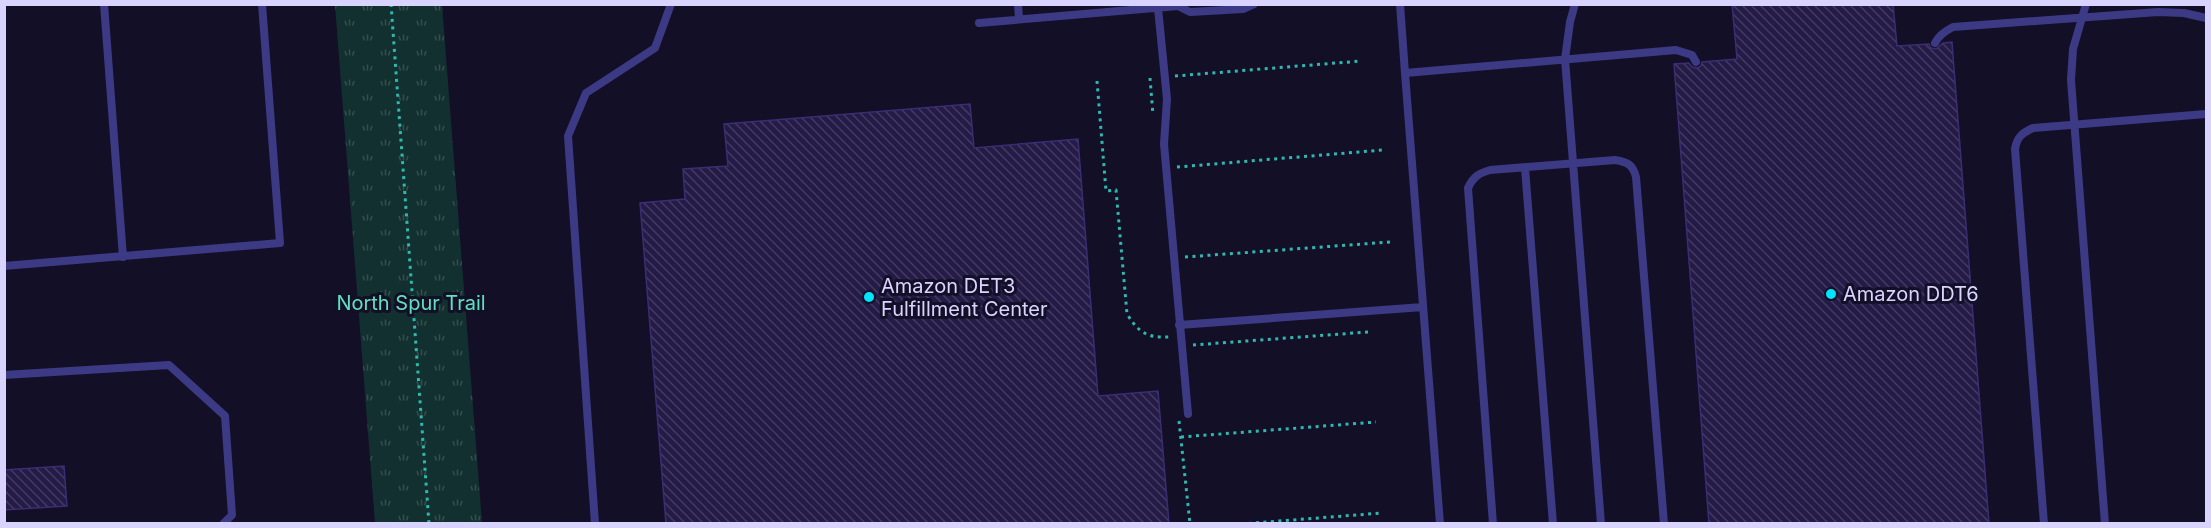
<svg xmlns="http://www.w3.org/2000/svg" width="2211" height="528" font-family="Inter,sans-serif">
<defs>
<pattern id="grass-tufts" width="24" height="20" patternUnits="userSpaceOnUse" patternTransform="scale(1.5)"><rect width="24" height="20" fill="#12302f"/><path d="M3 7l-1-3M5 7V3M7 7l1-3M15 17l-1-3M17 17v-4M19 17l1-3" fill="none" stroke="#344d4e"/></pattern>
<pattern id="building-back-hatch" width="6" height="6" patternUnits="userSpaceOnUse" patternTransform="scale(1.5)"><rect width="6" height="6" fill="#241b47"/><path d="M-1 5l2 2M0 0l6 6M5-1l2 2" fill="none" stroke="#433b63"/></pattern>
</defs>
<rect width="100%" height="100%" fill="#130f26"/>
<path fill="url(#grass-tufts)" d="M335,5H442L482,523H375Z"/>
<path fill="url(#building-back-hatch)" stroke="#3b2d73" stroke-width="1.5" d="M1732,4H1893L1897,46L1929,44L1931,48L1936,49L1943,43L1952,42L1989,524H1709L1674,64L1689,63L1692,67L1697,68L1701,66L1702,62L1737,59Z
M970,104L974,148L1078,139L1098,396L1158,391L1169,524H666L640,203L685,199L683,169L728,166L724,124Z
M64,466L67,506L4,510V470Z"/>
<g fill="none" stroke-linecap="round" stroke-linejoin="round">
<path stroke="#2fb8b0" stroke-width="3" stroke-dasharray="3 4.5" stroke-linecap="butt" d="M391,4L429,524
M1175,76L1361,61
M1150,78L1153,115
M1097,81L1106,191L1116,190L1127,314C1139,333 1147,338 1170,337
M1177,167L1383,150
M1185,257L1390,242
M1193,345L1368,332
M1179,421L1190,524
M1181,437L1376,422
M1241,524L1382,513"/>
<path stroke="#3d3a85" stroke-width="8" d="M104,4L123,257
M1018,4L1019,19
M1400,4L1405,73L1676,50L1692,55L1696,62
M1575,4L1570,22L1565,59L1601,524
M2086,4L2073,49L2071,80L2105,524
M1158,8L1167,99L1164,144L1188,414
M979,23L1178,6L1190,12L1243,9L1254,4
M1935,43C1939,35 1945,31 1953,27L2158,12L2184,13L2206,18
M1405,73L1440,524
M1525,168L1553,524
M4,266L280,243L262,4
M1179,325L1423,307
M4,375L169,365L225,416L232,515L223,524
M595,524L568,136L586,93L655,48L671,4
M1493,524L1468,188C1473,177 1479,173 1490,170L1615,160C1628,162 1633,165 1636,177L1664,524
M2044,524L2015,149C2017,137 2022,133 2033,128L2206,114"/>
</g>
<g fill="#00e5ff" stroke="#130f26" stroke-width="2">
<circle cx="1831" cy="294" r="6"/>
<circle cx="869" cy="297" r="6"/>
</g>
<g text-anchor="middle" stroke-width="6" stroke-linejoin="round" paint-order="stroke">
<g font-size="20" fill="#d9d4ff" stroke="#130f26" text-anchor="start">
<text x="881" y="293">Amazon DET3<tspan x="881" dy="23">Fulfillment Center</tspan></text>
<text x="1843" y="301">Amazon DDT6</text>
</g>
<g font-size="20" fill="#5fe0c0" stroke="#130f26">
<text x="411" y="310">North Spur Trail</text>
</g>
</g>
<rect width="2211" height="528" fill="none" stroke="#d9d4ff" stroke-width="12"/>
</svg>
